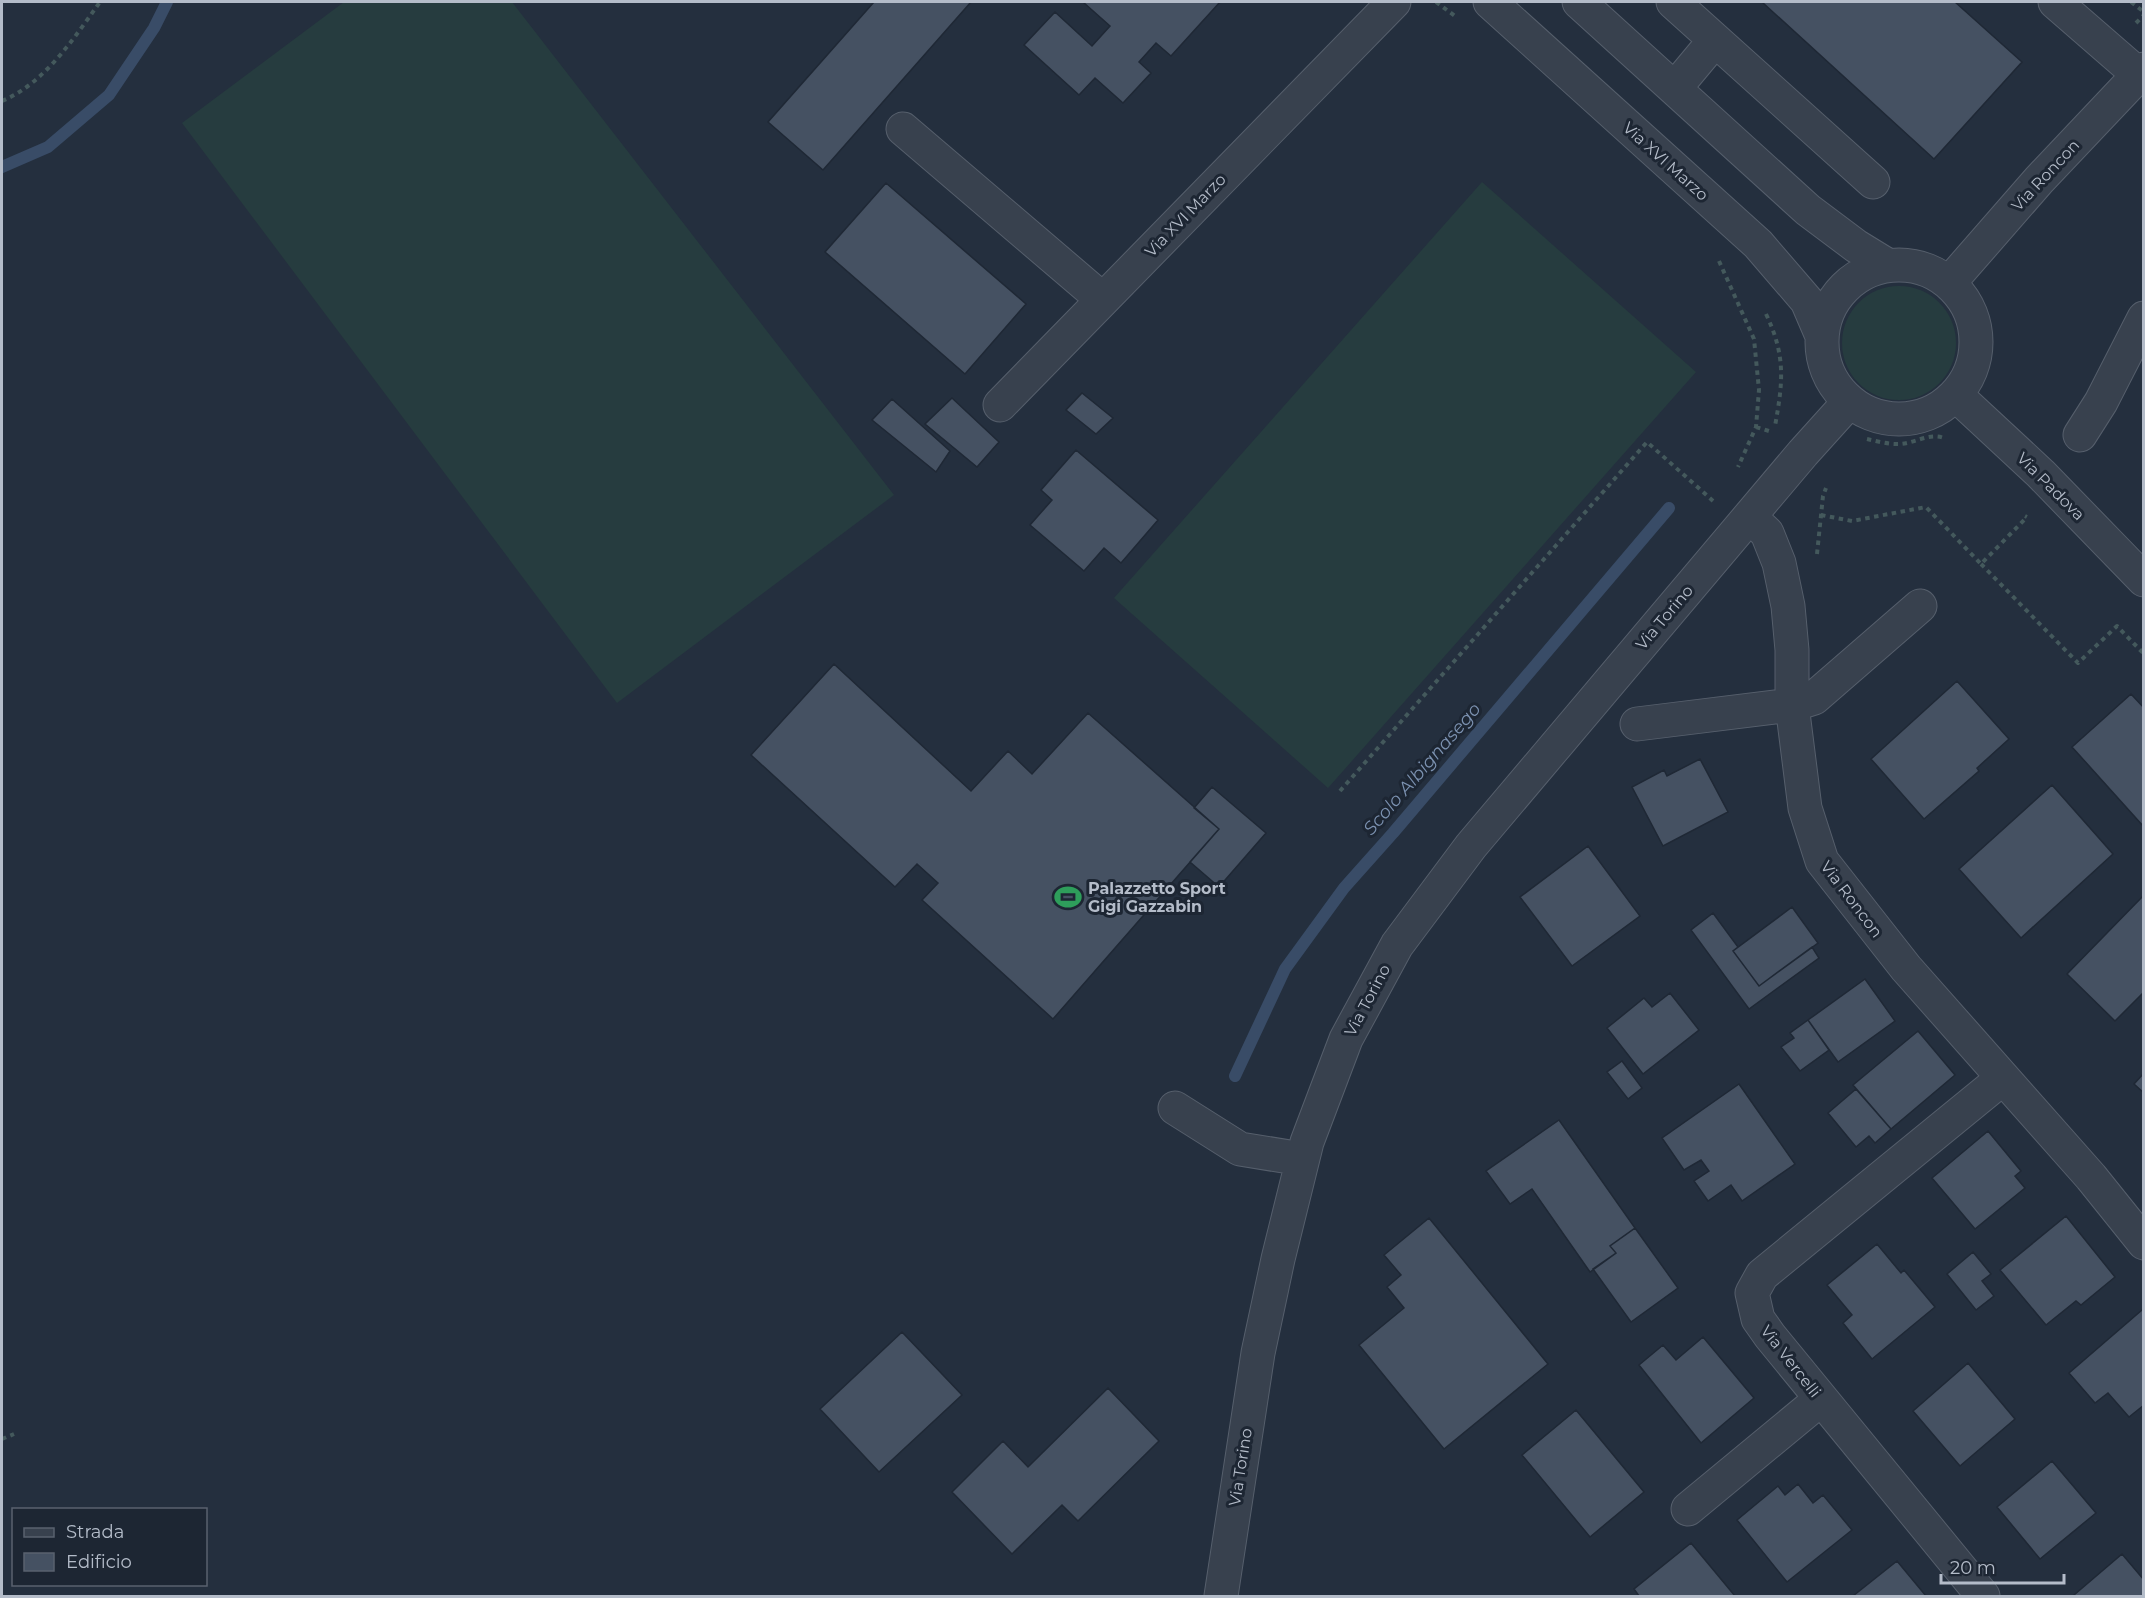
<svg xmlns="http://www.w3.org/2000/svg" width="2145" height="1598" font-family="Montserrat,sans-serif">
<rect width="100%" height="100%" fill="#242f3e"/>
<path fill="#263c3f" d="M344,2H512L894,495L617,703L182,123Z
M1482,182L1696,372L1328,788L1114,598Z
M1842 343a57 57 0 1 1 114 0a57 57 0 1 1-114 0Z"/>
<g fill="none" stroke-linecap="round" stroke-linejoin="round">
<path stroke="#394c67" stroke-width="12" d="M2,167L48,147L109,95L154,28L167,2
M1235,1076L1285,969L1344,888L1393,833L1669,508"/>
</g>
<path fill="#455162" stroke="#1f2835" stroke-width="1.5" d="M874,2H971L823,170L768,122Z
M1083,2H1220L1171,56L1156,43L1139,62L1151,73L1123,103L1095,78L1079,95L1024,45L1055,12L1092,46L1110,26Z
M1762,2H1955L2022,62L1934,159Z
M886,183L1026,304L965,374L825,252Z
M1082,393L1113,418L1096,434L1066,410Z
M952,398L999,442L977,467L925,424Z
M892,399L950,451L936,472L872,420Z
M1076,450L1158,520L1121,563L1104,548L1084,571L1030,525L1052,500L1041,490Z
M834,664L971,791L1008,751L1032,774L1088,713L1219,829L1053,1019L922,900L938,883L917,864L895,887L751,755Z
M1957,681L2009,739L1977,768L1979,771L1924,819L1871,759Z
M2131,694L2144,708V827L2072,747Z
M1700,759L1728,812L1663,846L1632,787L1664,770L1667,776Z
M2052,785L2113,854L2021,938L1959,869Z
M1212,787L1266,833L1219,887L1190,862L1219,829L1194,808Z
M1588,846L1640,916L1572,966L1520,897Z
M2144,895V992L2115,1021L2067,974Z
M1792,907L1818,943L1759,986L1733,951Z
M1713,913L1738,947L1733,951L1759,986L1812,947L1819,958L1749,1009L1691,930Z
M1865,979L1895,1021L1838,1062L1808,1020Z
M1670,993L1699,1030L1643,1074L1607,1028L1644,998L1652,1007Z
M1808,1020L1829,1050L1800,1071L1781,1047L1794,1038L1790,1033Z
M1918,1031L1955,1075L1891,1129L1853,1085Z
M1622,1061L1642,1088L1628,1099L1607,1072Z
M2144,1073V1093L2134,1084Z
M1739,1084L1795,1164L1742,1201L1731,1185L1708,1201L1694,1181L1709,1171L1701,1160L1684,1170L1662,1138Z
M1856,1089L1891,1129L1875,1143L1869,1136L1856,1147L1828,1113Z
M1559,1120L1635,1228L1610,1246L1616,1253L1590,1272L1532,1189L1510,1204L1486,1171Z
M1988,1131L2021,1171L2015,1176L2025,1188L1975,1229L1932,1178Z
M2066,1216L2115,1277L2081,1305L2076,1301L2046,1325L2000,1270Z
M1429,1218L1548,1364L1444,1449L1359,1345L1404,1308L1387,1287L1401,1275L1384,1255Z
M1635,1228L1678,1288L1631,1322L1593,1269L1616,1253L1610,1246Z
M1877,1244L1901,1273L1904,1270L1935,1307L1872,1359L1843,1323L1852,1315L1827,1285Z
M1973,1252L1991,1274L1982,1281L1994,1296L1976,1310L1947,1274Z
M2142,1310L2144,1312V1405L2129,1417L2108,1393L2095,1403L2069,1373Z
M902,1332L962,1395L879,1472L820,1409Z
M1703,1337L1754,1398L1701,1443L1639,1365L1663,1345L1676,1360Z
M1968,1363L2015,1419L1960,1466L1913,1411Z
M1108,1388L1159,1441L1078,1521L1062,1505L1012,1554L952,1492L1003,1441L1028,1467Z
M1576,1410L1644,1492L1590,1537L1522,1455Z
M2052,1461L2096,1513L2040,1559L1997,1507Z
M1798,1484L1813,1503L1823,1495L1852,1530L1787,1582L1737,1520L1778,1486L1785,1495Z
M1691,1543L1735,1596H1639L1634,1589Z
M2122,1554L2144,1580V1596H2075L2074,1595Z
M1897,1561L1926,1596H1853Z"/>
<g fill="none" stroke-linecap="round" stroke-linejoin="round">
<defs>
<path id="minor" d="M1490,2L1758,244L1807,301L1822,336
M1579,2L1808,210L1856,246L1887,265
M1673,2L1873,182
M2055,2L2139,75
M1675,88L1715,40
M903,129L1102,299
M1822 342a77 77 0 1 1 154 0a77 77 0 1 1-154 0Z
M1950,282L2039,180L2144,69
M1956,395L2041,474L2144,580
M1000,405L1394,2
M2080,435L2101,402L2144,318
M1750,517L1767,533L1779,563L1788,606L1792,650V705L1805,808L1822,861L1906,968L2091,1177L2144,1243
M1637,724L1792,705L1814,698L1920,606
M1175,1108L1240,1149L1302,1159
M1688,1509L1821,1399
M1221,1596L1258,1353L1278,1259L1307,1142L1346,1039L1397,945L1471,846L1803,453L1849,402
M1983,1596L1770,1336L1758,1319L1752,1293L1762,1275L2003,1078"/>
</defs>
<use href="#minor" stroke="#565f6c" stroke-width="35"/>
<path stroke="#44595c" stroke-width="4" stroke-dasharray="4.5 4.5" stroke-linecap="butt" d="M1436,2L1455,16
M2131,2L2144,12
M2136,23L2144,15
M2,101C45,83 74,38 100,2
M1719,261L1754,339L1759,390L1756,427L1738,467
M1766,314C1786,356 1783,382 1775,426
M1756,427L1772,432
M1867,439C1876,441 1887,444 1896,444C1913,445 1928,432 1944,438
M1821,515L1852,521L1926,507L1981,564L2027,517L2025,516
M1817,554L1823,496L1826,488
M1981,564L2078,663L2117,626L2144,654
M1340,791L1647,442L1713,501
M2,1439L14,1434"/>
<use href="#minor" stroke="#38414e" stroke-width="33"/>
</g>
<defs>
<symbol id="stadium-bare" viewBox="-9 -9 18 18"><path d="M0-5a6.5 5 0 1 0 0 10a6.5 5 0 1 0 0-10ZM-3.5-1.8h7v3.6h-7Z" fill="#2e9e5b" stroke="#1d2633" stroke-width="2.5" paint-order="stroke"/></symbol>
</defs>
<g fill-rule="evenodd">
<use href="#stadium-bare" x="1049" y="878" width="38" height="38"/>
</g>
<g text-anchor="middle" stroke-width="6" stroke-linejoin="round" paint-order="stroke">
<g font-size="16" fill="#b4bcc9" stroke="#1d2633">
<text transform="translate(1666 161) rotate(42)" y="6">Via XVI Marzo</text>
<text transform="translate(2045 175) rotate(-47)" y="6">Via Roncon</text>
<text transform="translate(1185 215) rotate(-46)" y="6">Via XVI Marzo</text>
<text transform="translate(2051 486) rotate(45)" y="6">Via Padova</text>
<text transform="translate(1664 617) rotate(-50)" y="6">Via Torino</text>
<text transform="translate(1852 899) rotate(53)" y="6">Via Roncon</text>
<text transform="translate(1367 1000) rotate(-62)" y="6">Via Torino</text>
<text transform="translate(1791 1361) rotate(52)" y="6">Via Vercelli</text>
<text transform="translate(1240 1467) rotate(-81)" y="6">Via Torino</text>
</g>
<g font-size="16" font-weight="bold" fill="#b4bcc9" stroke="#1d2633" text-anchor="start">
<text x="1088" y="894">Palazzetto Sport<tspan x="1088" dy="18">Gigi Gazzabin</tspan></text>
</g>
<g font-size="18" font-style="italic" fill="#7c92b1" stroke="#1d2633">
<text transform="translate(1422 769) rotate(-49)" y="6">Scolo Albignasego</text>
</g>
</g>
<rect width="2145" height="1598" fill="none" stroke="#b4bcc9" stroke-width="6"/>
<rect x="12" y="1508" width="195" height="78" fill="#1d2633" stroke="#59626f" stroke-width="1.5"/>
<rect x="24" y="1528" width="30" height="9" fill="#38414e" stroke="#59626f" stroke-width="1.5"/>
<text x="66" y="1538" font-size="18" fill="#b4bcc9">Strada</text>
<rect x="24" y="1553" width="30" height="18" fill="#455162" stroke="#59626f" stroke-width="1.5"/>
<text x="66" y="1568" font-size="18" fill="#b4bcc9">Edificio</text>
<path d="M1941 1574v9h123v-9" fill="none" stroke="#b4bcc9" stroke-width="3"/>
<text x="1950" y="1574" font-size="18" fill="#b4bcc9" stroke="#1d2633" stroke-width="4.5" paint-order="stroke">20 m</text>
</svg>
